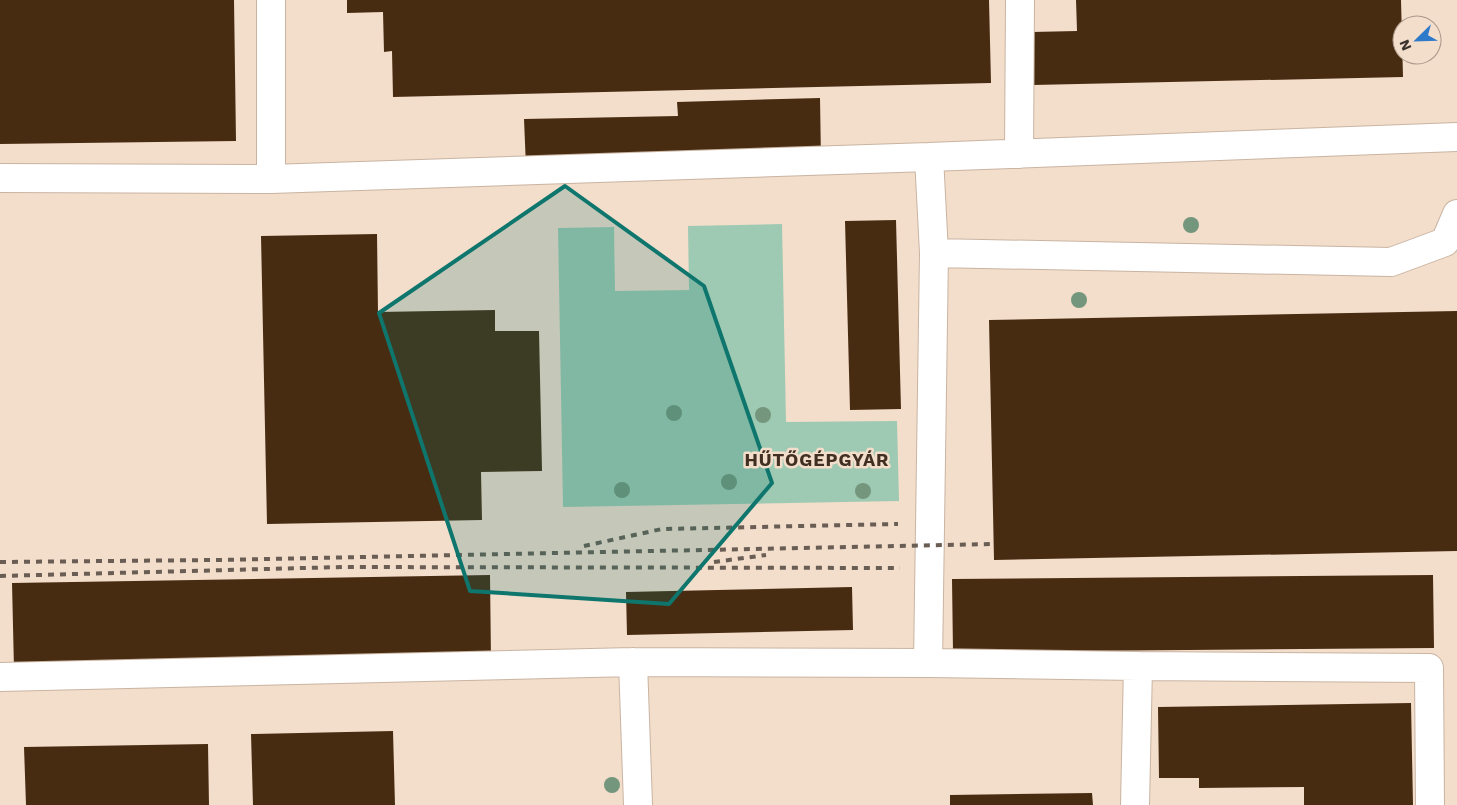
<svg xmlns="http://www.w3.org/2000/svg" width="1457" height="805" font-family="'Work Sans',sans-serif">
<rect width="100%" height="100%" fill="#f3ddcb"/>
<path fill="#9ec9b2" d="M782,224L786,422L897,421L899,501L563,507L558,228L614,227L615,291L689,290L688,226Z"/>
<path fill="#482c12" d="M0,0H234L236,141L0,144Z
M347,0H989L991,83L393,97L392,51L384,52L383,12L347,13Z
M1076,0H1401L1403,77L1033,85L1032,32L1077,31Z
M820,98L821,160L526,167L524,119L678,116L677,102Z
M896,220L901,409L850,410L845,221Z
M377,234L378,312L495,310V331H539L542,471L481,472L482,520L267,524L261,236Z
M1457,311V551L994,560L989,320Z
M490,575L491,661L14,669L12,583Z
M1433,575L1434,648L953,652L952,579Z
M852,587L853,630L627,635L626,592Z
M1411,703L1413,805H1304V787L1199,788V778H1159L1158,707Z
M393,731L395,805H253L251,734Z
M208,744L209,805H26L24,747Z
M1092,793L1093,805H950V795Z"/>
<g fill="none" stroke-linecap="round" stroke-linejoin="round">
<defs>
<path id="minor" d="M271,0V179
M1019,154L1020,0
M0,178L271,179L929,157L1457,137
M934,253L1391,262L1445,242L1457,214
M633,662L638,805
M928,663L934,253L929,157
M0,677L633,662L928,663L1138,666L1429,668L1430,805
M1135,805L1138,666"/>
</defs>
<use href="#minor" stroke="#c9b4a2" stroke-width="30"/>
<use href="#minor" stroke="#fff" stroke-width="28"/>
<path stroke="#695d54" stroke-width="4" stroke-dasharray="6 6" stroke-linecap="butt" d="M584,546L662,529L898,524
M0,562L216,560L994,544
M714,562L766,555
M0,576L342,567L900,568"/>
</g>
<g fill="#74967d">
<circle cx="1191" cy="225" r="8"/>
<circle cx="1079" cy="300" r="8"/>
<circle cx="674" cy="413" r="8"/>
<circle cx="763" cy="415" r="8"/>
<circle cx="729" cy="482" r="8"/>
<circle cx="622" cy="490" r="8"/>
<circle cx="863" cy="491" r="8"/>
<circle cx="612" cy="785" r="8"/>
</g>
<path fill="#0f766e" fill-opacity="0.2" stroke="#0f766e" stroke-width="4" stroke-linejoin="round" d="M565,186L704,286L772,483L669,604L470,591L379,313Z"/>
<g text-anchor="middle" stroke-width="5" stroke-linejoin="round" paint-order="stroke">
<g font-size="18" font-weight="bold" letter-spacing="1" fill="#413022" stroke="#f3ddcb">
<text x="817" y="466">HŰTŐGÉPGYÁR</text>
</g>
</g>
<g transform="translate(1417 40) rotate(247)"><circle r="24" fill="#f3ddcb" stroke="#a9988b"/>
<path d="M0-4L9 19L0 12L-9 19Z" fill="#2d7aca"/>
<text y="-8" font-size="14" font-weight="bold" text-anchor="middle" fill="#39312a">N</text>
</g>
</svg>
